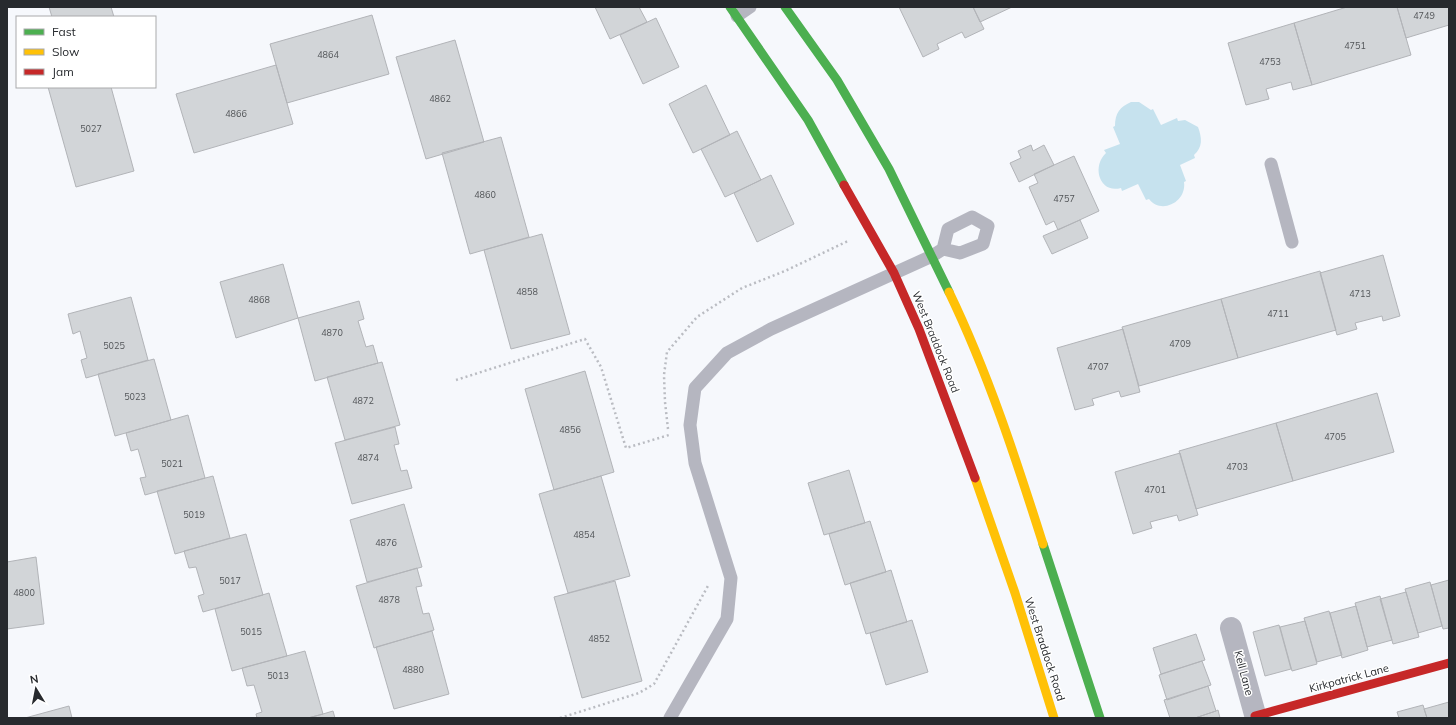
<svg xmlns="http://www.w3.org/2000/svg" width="1456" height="725" font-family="Mulish,sans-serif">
<rect width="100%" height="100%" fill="#f6f8fc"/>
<path fill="#c6e2ee" d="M1131,102H1139L1151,110L1153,109L1161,125L1177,118L1178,121L1185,120L1198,127C1202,138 1203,147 1194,155L1195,158L1180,165L1186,181L1184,182C1187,202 1161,215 1149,199L1146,200L1138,184L1122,191L1121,188C1100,194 1091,167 1106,153L1104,150L1120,144L1113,127L1115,126C1115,113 1120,107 1131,102Z"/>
<path fill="#d2d5d8" stroke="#b2b4b8" d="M49,7H111L114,17H52Z
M595,7H639L647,22L610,39Z
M899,7H973L984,29L965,38L962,32L937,44L939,49L923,57Z
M973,7H1012L980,22Z
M1347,7H1397L1411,55L1312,85L1294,23Z
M1397,7H1449V25L1406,38Z
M372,15L389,74L287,103L270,44Z
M656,18L679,67L643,84L620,35Z
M1294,23L1312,85L1293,90L1291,82L1266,89L1269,99L1246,105L1228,43Z
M455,40L484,142L426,159L396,57Z
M276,65L293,124L194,153L176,94Z
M706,85L730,135L693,153L669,104Z
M48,87H111L134,171L76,187Z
M737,131L761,180L725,197L701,149Z
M501,137L529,237L470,254L442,153Z
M1031,145L1033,151L1044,145L1054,165L1019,182L1010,163L1021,158L1018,151Z
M1074,156L1099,211L1058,230L1054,221L1046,225L1029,187L1038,183L1034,174Z
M771,175L794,224L757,242L734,193Z
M1080,220L1088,238L1052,254L1043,236Z
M542,234L570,334L511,349L484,250Z
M1383,255L1400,316L1383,321L1382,316L1355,323L1357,329L1337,335L1320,273Z
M283,264L298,318L236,338L220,282Z
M1320,271L1336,330L1238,358L1221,299Z
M131,297L148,360L86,378L81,360L87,358L80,331L73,334L68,314Z
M1221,299L1238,358L1139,386L1122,327Z
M359,301L364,319L358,321L366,347L373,345L378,363L315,381L298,318Z
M1123,329L1140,392L1121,397L1119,391L1092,399L1094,405L1075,410L1057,348Z
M154,359L171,420L115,436L98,374Z
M382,362L400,425L345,440L327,377Z
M585,371L614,472L554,490L525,389Z
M1377,393L1394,452L1293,481L1276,423Z
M188,415L205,478L145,495L140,478L146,477L138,449L131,451L126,433Z
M1276,423L1293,481L1196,509L1179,451Z
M395,427L399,444L394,445L401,471L407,470L412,488L352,504L335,443Z
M1180,453L1198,515L1179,521L1177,515L1150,522L1152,528L1133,534L1115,472Z
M849,470L865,523L824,535L808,483Z
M213,476L230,538L175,554L157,491Z
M601,476L630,576L568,593L539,494Z
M404,504L422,567L367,582L350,520Z
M870,521L886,572L845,585L829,534Z
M246,534L263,595L203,612L198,596L204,594L196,567L189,568L184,551Z
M36,557L44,624L7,629V562Z
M417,568L422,586L416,587L423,614L429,613L434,630L374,648L356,586Z
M891,570L907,622L866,634L850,583Z
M1449,580V628L1443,629L1431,585Z
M615,581L642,681L582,698L554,597Z
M1430,582L1442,626L1418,633L1405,589Z
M1406,592L1419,637L1393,644L1380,599Z
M269,593L287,656L232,671L215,609Z
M1380,596L1392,640L1367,647L1355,603Z
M1356,606L1368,650L1342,658L1330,613Z
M1329,611L1342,655L1317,662L1304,618Z
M912,620L928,672L886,685L870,633Z
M1305,621L1317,664L1292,671L1280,627Z
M1279,625L1291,669L1265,676L1253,632Z
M432,631L449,694L394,709L376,647Z
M1196,634L1205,660L1161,674L1153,648Z
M305,651L323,714L308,718H257L256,714L262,712L254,685L247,686L242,668Z
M1202,661L1211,685L1167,700L1159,675Z
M1208,686L1216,711L1195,718H1170L1164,700Z
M1449,702V718H1427L1424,709Z
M1423,705L1427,718H1399L1397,712Z
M69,706L72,718H25Z
M1218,710L1220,718H1195L1216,711Z
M333,711L335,718H308L323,714Z"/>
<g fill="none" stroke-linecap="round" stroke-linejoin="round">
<path stroke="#babcc2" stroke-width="2.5" stroke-dasharray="2 3" stroke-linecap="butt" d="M456,380L585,339L601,367L626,448L669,435
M668,429L665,402L664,375L667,352L697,317L742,288L785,271L848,241
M560,718L639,693L654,684L709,584"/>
<path stroke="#b5b6c0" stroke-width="13" d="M737,16L750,7
M1271,164L1292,242
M943,249L960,253L983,244L988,226
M670,718L727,619L731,578L695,463L690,425L695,388L727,353L771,329L932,256L943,249L948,229L972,217L988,226"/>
<path stroke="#b5b6c0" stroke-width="22" d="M1231,628L1256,718"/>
<path stroke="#4caf50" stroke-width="9" d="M730,7L808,120L844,185
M785,7L837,80L889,169L949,292
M1043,544L1100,718"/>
<path stroke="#ffc107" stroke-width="9" d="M949,292C988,373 1016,459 1043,544
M975,478L1015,593L1054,718"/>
<path stroke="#c62828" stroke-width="9" d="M844,185L894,273L919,329L975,478
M1255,716L1449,663"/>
</g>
<g text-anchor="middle" stroke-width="3" stroke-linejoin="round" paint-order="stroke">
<g font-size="9" fill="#525558">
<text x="1424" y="19">4749</text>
<text x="1355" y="49">4751</text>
<text x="328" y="58">4864</text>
<text x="1270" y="65">4753</text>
<text x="440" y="102">4862</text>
<text x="236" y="117">4866</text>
<text x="91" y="132">5027</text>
<text x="485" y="198">4860</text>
<text x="1064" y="202">4757</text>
<text x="527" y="295">4858</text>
<text x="1360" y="297">4713</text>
<text x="259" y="303">4868</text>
<text x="1278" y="317">4711</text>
<text x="332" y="336">4870</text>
<text x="1180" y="347">4709</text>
<text x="114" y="349">5025</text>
<text x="1098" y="370">4707</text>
<text x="135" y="400">5023</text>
<text x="363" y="404">4872</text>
<text x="570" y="433">4856</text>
<text x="1335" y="440">4705</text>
<text x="368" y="461">4874</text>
<text x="172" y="467">5021</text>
<text x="1237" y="470">4703</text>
<text x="1155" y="493">4701</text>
<text x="194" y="518">5019</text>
<text x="584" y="538">4854</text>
<text x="386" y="546">4876</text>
<text x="230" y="584">5017</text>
<text x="24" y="596">4800</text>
<text x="389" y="603">4878</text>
<text x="251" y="635">5015</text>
<text x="599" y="642">4852</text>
<text x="413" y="673">4880</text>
<text x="278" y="679">5013</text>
</g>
<g font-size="11" fill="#272a2e" stroke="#fff">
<text transform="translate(936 342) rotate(68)" y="4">West Braddock Road</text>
<text transform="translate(1045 649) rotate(72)" y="4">West Braddock Road</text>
<text transform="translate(1244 673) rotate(75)" y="4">Kell Lane</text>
<text transform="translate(1349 678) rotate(-15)" y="4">Kirkpatrick Lane</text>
</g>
</g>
<rect width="1456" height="725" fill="none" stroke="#272a2e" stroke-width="16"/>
<rect x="16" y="16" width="140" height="72" fill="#ffffff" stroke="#a9aaab"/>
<rect x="24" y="29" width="20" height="6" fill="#4caf50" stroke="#a9aaab"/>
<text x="52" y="36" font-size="12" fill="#272a2e">Fast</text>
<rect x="24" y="49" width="20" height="6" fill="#ffc107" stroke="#a9aaab"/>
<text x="52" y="56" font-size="12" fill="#272a2e">Slow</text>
<rect x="24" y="69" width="20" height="6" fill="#c62828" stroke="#a9aaab"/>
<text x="52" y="76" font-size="12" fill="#272a2e">Jam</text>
<g transform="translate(36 689) rotate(350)" stroke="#ffffff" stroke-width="3" paint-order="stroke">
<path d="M0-3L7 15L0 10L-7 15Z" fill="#272a2e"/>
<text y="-6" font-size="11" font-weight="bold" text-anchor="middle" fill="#272a2e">N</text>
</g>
</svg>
